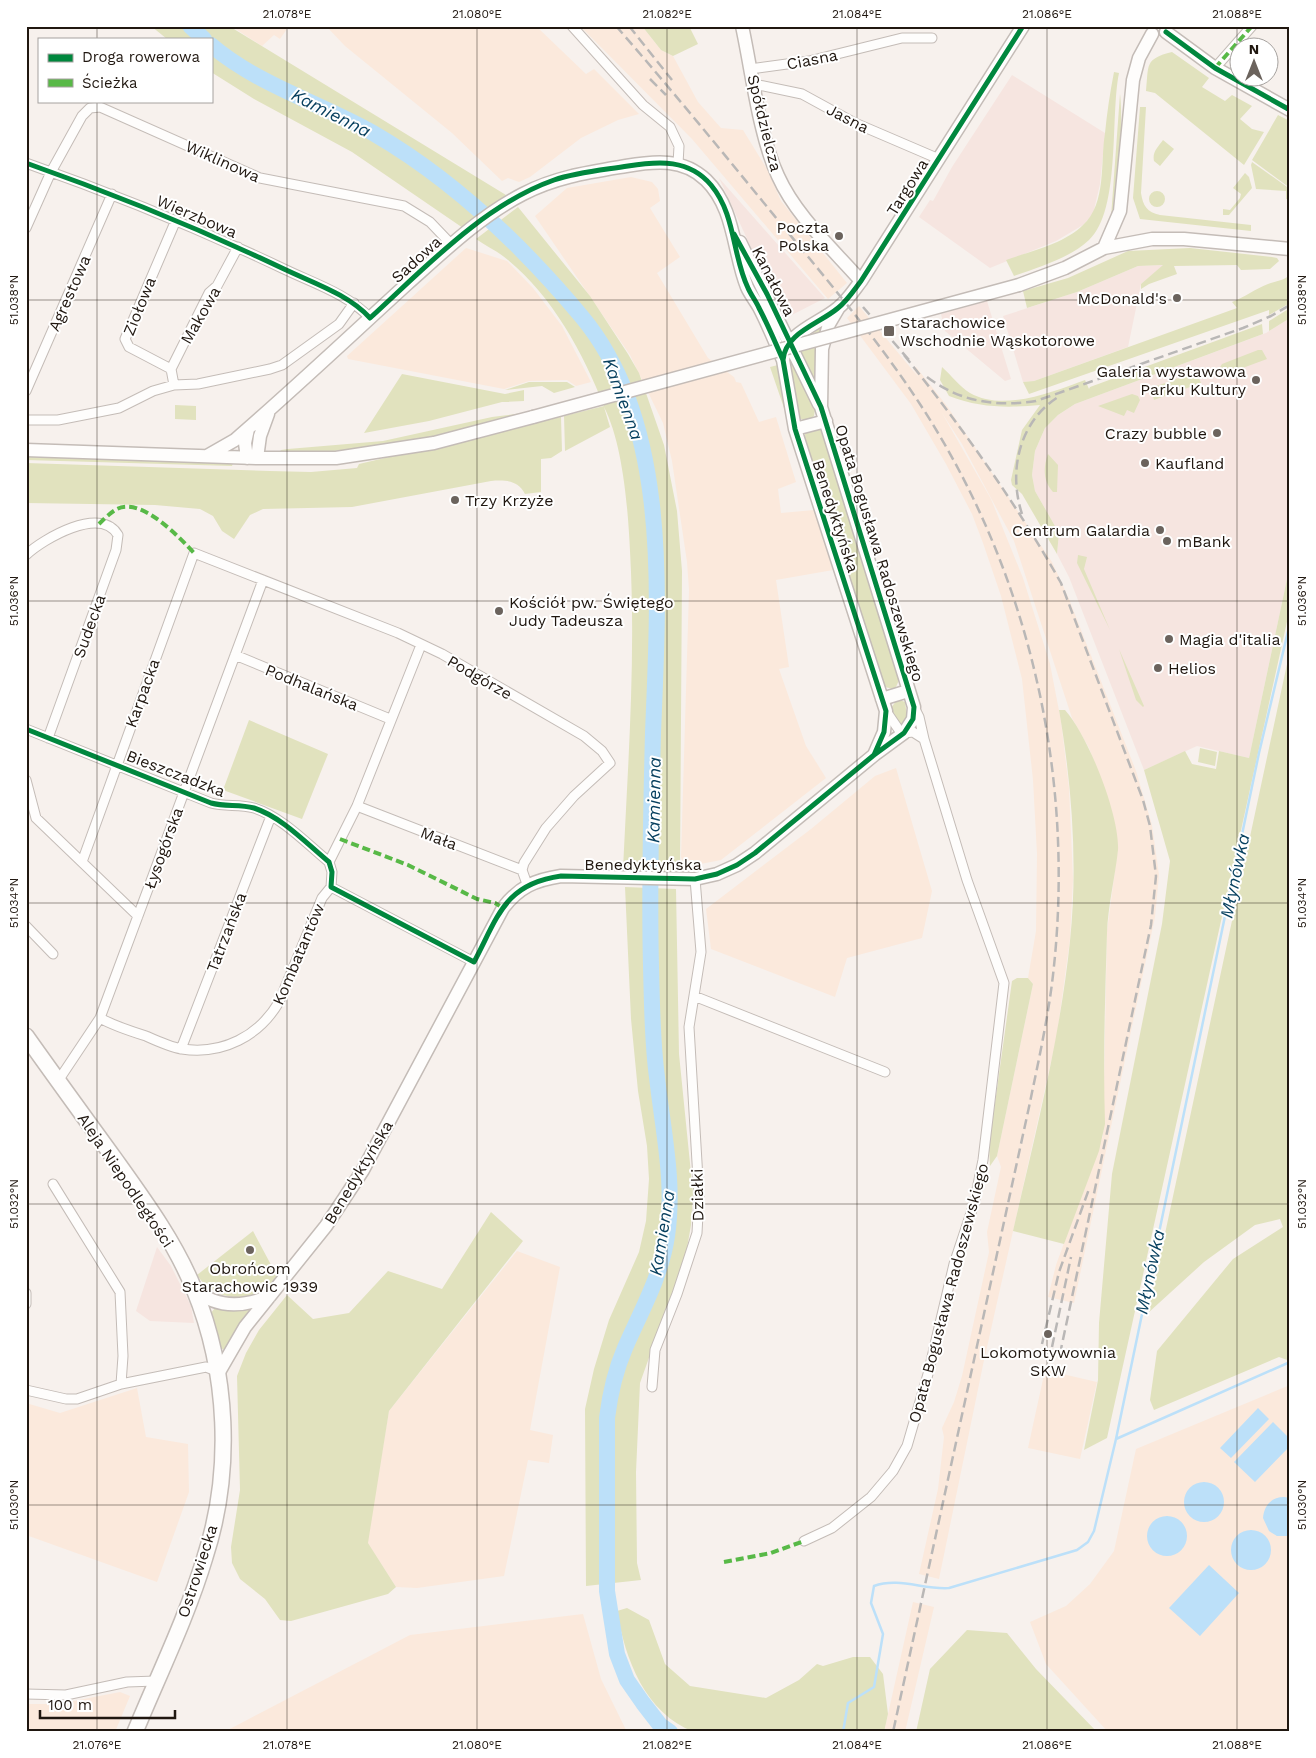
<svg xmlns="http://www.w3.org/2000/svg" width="1316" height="1758" font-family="'Work Sans',sans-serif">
<rect width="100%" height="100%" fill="#f7f1ed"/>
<path fill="#f6e5e0" d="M1012,75L1105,133L1100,184L1093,214L1083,225L1056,241L990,268L919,217L930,200L933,201L952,167Z
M719,178L825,298L784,319Z
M1164,265L1141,284L1128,347L1034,381L1023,382L1003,316L1077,292L1138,266Z
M987,301L1011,379L1005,381L945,331L941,314Z
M1290,318V565L1249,758L1197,746L1144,770L1069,577L1057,554L1059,533L1035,491L1032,475L1035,451L1045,428L1058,415L1075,404L1266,333Z
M157,1247L171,1266L191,1306L194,1323L150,1321L136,1311Z"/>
<path fill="#fbe9dc" d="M231,26H289L280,39L274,35L262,46Z
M326,26H536L586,74L594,69L639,114L618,120L581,138L530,177L519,182L508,178L502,181L452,133L345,46Z
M580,26H642L661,50L673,56L698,102L721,128L743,130L767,169L781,201L847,283L828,299L692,139Z
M631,177L652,182L658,189L660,201L650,208L680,257L657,273L708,358L734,377L736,382L741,383L759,422L776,417L796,482L778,489L781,513L814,510L833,570L776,580L789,667L779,669L806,746L826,778L721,860L685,867L681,857L689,590L687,562L672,461L663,423L630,355L535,216L567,188Z
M466,248L507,261L533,288L562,326L591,382L576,386L567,380L529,381L504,389L348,359L347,356Z
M859,306L920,379L913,369L916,367L947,406L1052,562L1069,599L1136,771L1152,825L1159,875L1155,917L1074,1303L1048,1297L1056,1265L1103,1136L1107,931L1118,848L1113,817L1102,782L1089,748L1072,718L1014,541L962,444L942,413L991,499L1023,578L1050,664L1061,721L1069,788L1073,879L1070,939L1057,1035L983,1365L939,1579L919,1574L938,1489L944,1437L942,1428L954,1402L962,1376L989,1252L987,1232L1001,1167L997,1156L1033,984L1028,978L1036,931L1037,854L1033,780L1022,679L1001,596L983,543L972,514L946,464L911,404L847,318Z
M896,768L932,891L922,938L847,958L835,997L711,949L706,909L811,829L875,776Z
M517,1251L560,1267L530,1430L553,1435L549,1463L528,1460L504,1576L417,1588L396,1587L367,1542L389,1411Z
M1045,1370L1097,1382L1080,1459L1028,1448Z
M1290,1385V1732H1108L1046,1664L1030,1622L1066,1606L1090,1584L1114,1551L1136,1449Z
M137,1388L146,1437L188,1444L189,1492L157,1582L26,1535V1403L60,1413Z
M913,1602L934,1607L905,1732H884Z
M583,1614L601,1679L627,1732H224L410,1635Z
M120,1692L130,1696L115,1732H26V1704H58Z"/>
<path fill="#e1e2be" d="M151,26H229L506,195L463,228L352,152L254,99L211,72V39H167Z
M642,26H689L698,44L673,56L661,50Z
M1172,52L1209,78L1202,87L1225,101L1232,95L1252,106L1240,119L1252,129L1264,132L1244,165L1155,93L1146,91C1149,65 1144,59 1172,52Z
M1114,72L1119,73C1110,117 1121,210 1089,240C1070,258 1039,267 1014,276L1006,260C1031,251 1064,244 1083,225C1107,203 1100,162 1105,133C1107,113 1110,92 1114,72Z
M1120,94C1123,117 1121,198 1111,217Z
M1140,107H1146L1141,193C1143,206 1147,212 1160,215L1251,225V231L1140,219L1133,198Z
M1278,115L1290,121V188L1252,160Z
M1163,140L1174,149L1160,166L1154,161C1152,152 1158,147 1163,140Z
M1252,162L1290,189V200L1286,199V191L1256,189L1251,165Z
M1245,173L1249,177L1252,188L1229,215H1223V209L1230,210L1240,198L1241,194L1233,188Z
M1149 199a8 8 0 1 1 16 0a8 8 0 1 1-16 0Z
M518,207L590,296L628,354L639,373L664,445L677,511L682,571L680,871L623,869C628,762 636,658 630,551C628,509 623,444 604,407L610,427L565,451L564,416L604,406C583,353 553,297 508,260C499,252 486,246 476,239Z
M1190,248L1272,257L1277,258L1279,261L1270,269L1241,270L1237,265L1174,266L1177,274L1149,284L1141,289V284L1163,265L1138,266L1077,292L1027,308L1023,291L1068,278L1128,251Z
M1290,275V303L1269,315V310L1029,394L1023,382L1034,381L1237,308L1232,302C1245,297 1255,289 1268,284C1276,281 1283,281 1290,275Z
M1290,308V318L1269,331V321Z
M1262,324L1263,334L1075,404L1058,415L1045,428L1035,451L1032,475L1035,491L1059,533L1057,554L1022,494L1012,485L1011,480L1022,430L1040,405C1008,408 980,408 949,396L940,380L942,367C951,375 960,387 970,393C1003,412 1053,392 1085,380L1089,389L1090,387Z
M822,326L816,348L815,385L800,349L802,342Z
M1258,350H1262L1267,359L1221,376L1219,369L1222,364Z
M792,363L796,365L815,410L814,416L807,421L798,418L790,365Z
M778,365L784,395V408L770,367Z
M1193,373L1198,376L1201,383L1154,400L1152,392L1154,387Z
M402,374L505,394L524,390V401L502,402L429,421L364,433Z
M529,382H567L575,387L554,393L542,386L505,390Z
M1132,394L1138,396L1140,400L1134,413L1127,410L1124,416L1098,406Z
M175,405L196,406V420L175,419Z
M523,413L528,414C445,435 364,454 279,453L281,450L288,449L383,441L492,417Z
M561,417L562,451L551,458L541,459V454V492L525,494C518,480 505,480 491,481L352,507L263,509L250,515L234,539L222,531L213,516L200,509L155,505L26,503V463L270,471L311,472L357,468L359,464Z
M820,428L824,431L899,680L896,687L893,689L885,687L803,440L806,431Z
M1048,454L1058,465L1057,492H1053C1043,481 1043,468 1048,454Z
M26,456L233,463L232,466L26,460Z
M1078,555L1087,557L1084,569L1110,630L1077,563Z
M1290,565V608L1107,1438L1084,1450L1098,1380L1099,1323L1112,1174L1162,924L1170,861L1144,770L1185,751L1192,764L1216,769L1219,751L1249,758Z
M1119,649L1144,706L1143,707L1136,700Z
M1290,650V1361L1279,1357L1154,1410L1150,1400L1157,1351L1233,1259L1283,1227L1280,1219L1255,1225L1204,1262L1148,1313Z
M900,700L905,702L907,716L903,727L900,726L891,708L896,701Z
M1059,710H1065C1088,735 1120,816 1118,850C1115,878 1108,905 1107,933C1105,996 1103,1060 1105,1124L1099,1151L1064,1244L1013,1231C1035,1135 1060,1039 1070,941C1078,865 1072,785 1059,710Z
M249,720L328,754L302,819L223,790Z
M1200,748L1217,752L1215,766L1198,762Z
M625,887L676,889L679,1054L693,1193L691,1225L686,1254L640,1383L636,1472L637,1563L641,1580L586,1586L585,1409L594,1369L609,1320L639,1252L646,1221L649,1179L647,1146L638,1091L631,1019Z
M1017,978H1028L1033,984L997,1156L990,1166L989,1146L1012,981Z
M491,1212L523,1241L389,1411L368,1543L396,1587L388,1594L291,1621L280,1620L265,1599L240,1579L232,1563L231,1547L240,1490L237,1376L246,1353L259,1330L287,1295L313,1319L349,1313L388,1271L442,1289Z
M253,1231L277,1276C273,1281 269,1286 263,1290C241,1304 211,1297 197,1275Z
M219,1307L237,1310L255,1307L225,1350L220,1348L210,1314L215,1308Z
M627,1608L649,1620L665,1664L690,1686L766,1698L799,1680L817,1664L823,1666L853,1657H870L883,1674L888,1714L884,1732H694C645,1713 625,1659 617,1611Z
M967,1630L1007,1633L1036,1669L1097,1732H916L930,1669Z"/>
<path fill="#bce0f9" d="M1258,1408L1269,1419L1231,1458L1220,1448Z
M1273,1422L1290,1439V1446L1255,1482L1234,1462Z
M1184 1502a20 20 0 1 1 40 0a20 20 0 1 1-40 0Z
M1284,1497L1290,1498V1536H1277L1269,1531L1263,1518C1264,1505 1272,1497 1284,1497Z
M1147 1536a20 20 0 1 1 40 0a20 20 0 1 1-40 0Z
M1231 1550a20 20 0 1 1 40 0a20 20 0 1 1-40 0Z
M1209,1565L1239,1593L1200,1636L1169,1608Z"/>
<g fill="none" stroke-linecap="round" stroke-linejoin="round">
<path stroke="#bce0f9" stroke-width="2.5" d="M1116,1439L1290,1362
M843,1732L848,1703L874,1687L883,1634L871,1603L874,1586C899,1577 924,1590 949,1588L1077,1550L1088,1542L1094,1531L1116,1439L1259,753L1290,623"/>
<path stroke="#bce0f9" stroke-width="16" d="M190,26L204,39
M211,45C258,85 320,103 373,133C454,180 522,245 582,317C672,425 658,602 653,733C651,811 649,888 651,966C652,1003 652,1041 657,1077C663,1132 675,1182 667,1236C661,1277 641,1311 625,1348C615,1371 610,1394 607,1418V1591L617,1654L627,1680L643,1703L660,1725L670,1732"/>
<defs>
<path id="street" d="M572,26L643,105L670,127L679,146L678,164
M1215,68L1252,26
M750,69L809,61L902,38H932
M754,84L802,94L855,123L939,159
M26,163C114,194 200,229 284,269C313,283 348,294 370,318
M26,228L51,172L82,116L90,108L100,107L260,178L404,206L430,222L451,244
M171,369L129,347L125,339L176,220
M174,385L171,369L209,293L217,286L238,247
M26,391L112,194
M26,420H58L119,408L153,391L174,385L198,384L270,369L282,365L339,324L354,303
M26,555C43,539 101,505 118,535L116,550L48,738
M235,655L390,719
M886,711L899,730L904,733L913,732L924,739
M26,729L211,803C225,807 239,804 254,808C282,817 307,844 329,862L332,872L331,887
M26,780L36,818L138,916
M357,806L522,870
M82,862L194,553L398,633L442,654L584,736L602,751L610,763L574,796L546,828L524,863L522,870L527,884
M329,862L357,806L421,645
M331,887L474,962
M26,926L53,954
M694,996L885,1072
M100,1018C114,1026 130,1031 146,1036C157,1041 170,1047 182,1049C223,1055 259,1036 279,1002L322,898L331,887
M181,1049L271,816
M58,1081L100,1018L263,580
M53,1184L120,1292L123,1356L121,1384L206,1367L219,1372
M26,1293V1304
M652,1387L655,1350L677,1294L697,1233L699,1196L689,1027L701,952L695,879
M26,1390L66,1399H77L121,1384
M804,1541L832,1528L871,1497L893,1471L907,1446L928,1374L954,1264L974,1204L983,1160L1004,983L967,880L924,739L919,717L914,707
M26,1694L66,1695L127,1682L156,1681"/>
<path id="secondary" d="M742,26C752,72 759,135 778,176C796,216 832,248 861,281
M1166,32L1215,68L1290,110
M740,242L819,404
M1104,248L1120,211L1133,80L1139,58L1152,34
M1019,285L1065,268L1104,248L1152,239H1184L1290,249
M795,429L826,421
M26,450L257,458H336L434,443L533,417
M207,456L235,440C294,389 350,336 407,284C443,252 480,216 523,194C555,177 590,172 626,166C655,161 683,158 706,180C735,208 733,252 747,287C750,294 755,300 759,307C768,324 775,342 783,360
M247,458L245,443L248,429
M257,458L260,436L268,414
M882,699L908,691
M874,755L884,732L886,711L795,429L783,360C785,333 819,324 838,308C847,301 854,290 861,281L1023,26
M194,1289C217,1309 244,1307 270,1296
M219,1372L245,1327L326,1226L363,1170L503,908C519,887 535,880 561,876L695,879L717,874L737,865L755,853L874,755L904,733L913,719L914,707L821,407L822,349L829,324L839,307"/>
<path id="primary" d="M26,1036C55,1077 85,1118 114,1158C144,1200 175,1242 194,1289C228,1372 233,1471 205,1557C187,1617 159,1674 135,1732"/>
</defs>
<use href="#street" stroke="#c4bcb7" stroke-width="11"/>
<use href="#secondary" stroke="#c4bcb7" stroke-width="15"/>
<use href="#primary" stroke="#c4bcb7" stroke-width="18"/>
<use href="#street" stroke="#fefdfc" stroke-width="9"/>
<use href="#secondary" stroke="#fefdfc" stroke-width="12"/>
<use href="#primary" stroke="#fefdfc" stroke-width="15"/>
<path stroke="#b9b7b6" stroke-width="2.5" stroke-dasharray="10 5" stroke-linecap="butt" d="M616,26C671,89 724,154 777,219C831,285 887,350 932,423C1033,587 1075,784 1053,975C1048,1019 1038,1063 1029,1107L893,1732
M629,26L672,80
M650,79L666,95
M863,307L909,360
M904,355C962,427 1016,503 1061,583L1143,800L1150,826L1156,876L1151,925L1061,1349
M927,377C960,402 996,407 1036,401L1243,328L1271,316L1290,305
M1022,514C1008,471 1019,422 1058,397
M1042,1344L1059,1272L1089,1189
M1052,1347L1071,1257"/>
<defs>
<path id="secondary-bridge" d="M533,417L1019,285"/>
</defs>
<use href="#secondary-bridge" stroke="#c4bcb7" stroke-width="15" stroke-linecap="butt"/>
<use href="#secondary-bridge" stroke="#fefdfc" stroke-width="12"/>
<path stroke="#58b947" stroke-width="4" stroke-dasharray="8 4" stroke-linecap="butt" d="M1215,68L1252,26
M99,524C104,519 111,512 117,509C142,497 179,537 194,553
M340,839L408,865L477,899L495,903L503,908
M724,1562L771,1553L804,1541"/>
<defs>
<path id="cycleway" d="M1166,32L1215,68L1290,110
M26,163C114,194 200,229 284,269C313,283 348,294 370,318C424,269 483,205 554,180C577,172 603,170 628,166C659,161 689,159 711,185C736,215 732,255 748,288C751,295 756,301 759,308C768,325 775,342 783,360
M26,729L211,803C225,807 239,804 254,808C282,817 307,844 329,862L332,872L331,887L474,962C498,917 504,884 561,876L695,879L717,874L737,865L755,853L874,755L904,733L913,719L914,707L821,407L767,294L734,234
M874,755L884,732L886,711L795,429L783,360C785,333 819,324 838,308C847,301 854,290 861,281L1023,26"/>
</defs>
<use href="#cycleway" stroke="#fff" stroke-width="8"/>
<use href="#cycleway" stroke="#00873e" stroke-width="5"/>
</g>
<path fill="none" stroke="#201710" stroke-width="1" stroke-opacity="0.45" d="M97,26V39M287,26V1732M477,26V1732M667,26V1732M857,26V1732M1047,26V1732M1237,26V1732M97,101V1732M26,300H1290M26,601H1290M26,903H1290M26,1204H1290M26,1505H1290"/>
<g fill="#6b635d" stroke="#fff" stroke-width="2">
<circle cx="839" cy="236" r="5"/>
<circle cx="1177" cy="298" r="5"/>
<rect x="883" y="325" width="12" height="12" rx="2.5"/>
<circle cx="1256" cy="380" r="5"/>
<circle cx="1217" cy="433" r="5"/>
<circle cx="1145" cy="463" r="5"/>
<circle cx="455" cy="500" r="5"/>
<circle cx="1160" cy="530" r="5"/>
<circle cx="1167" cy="541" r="5"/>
<circle cx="499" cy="611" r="5"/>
<circle cx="1169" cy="639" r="5"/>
<circle cx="1158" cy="668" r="5"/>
<circle cx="250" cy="1250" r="5"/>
<circle cx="1048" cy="1334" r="5"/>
</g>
<g text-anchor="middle" stroke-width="4" stroke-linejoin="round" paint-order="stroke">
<g font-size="16" fill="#201710" stroke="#fff">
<text transform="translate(812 59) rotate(-11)" y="6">Ciasna</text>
<text transform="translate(848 118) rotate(27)" y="6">Jasna</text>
<text transform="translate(765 123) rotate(76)" y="6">Spółdzielcza</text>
<text transform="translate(223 161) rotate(24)" y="6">Wiklinowa</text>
<text transform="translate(907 187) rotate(-58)" y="6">Targowa</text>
<text transform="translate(197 216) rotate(23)" y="6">Wierzbowa</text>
<text transform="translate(416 259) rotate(-42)" y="6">Sadowa</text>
<text transform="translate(774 281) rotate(63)" y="6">Kanałowa</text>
<text transform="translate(69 293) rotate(-66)" y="6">Agrestowa</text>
<text transform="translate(139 306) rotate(-68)" y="6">Ziołowa</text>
<text transform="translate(200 315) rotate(-60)" y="6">Makowa</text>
<text transform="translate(836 516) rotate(72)" y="6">Benedyktyńska</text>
<text transform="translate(880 553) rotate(73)" y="6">Opata Bogusława Radoszewskiego</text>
<text transform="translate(89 626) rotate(-70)" y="6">Sudecka</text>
<text transform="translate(480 677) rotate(30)" y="6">Podgórze</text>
<text transform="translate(312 687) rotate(22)" y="6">Podhalańska</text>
<text transform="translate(142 693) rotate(-70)" y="6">Karpacka</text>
<text transform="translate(176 773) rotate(21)" y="6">Bieszczadzka</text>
<text transform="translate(439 838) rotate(21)" y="6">Mała</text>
<text transform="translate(163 848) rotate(-70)" y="6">Łysogórska</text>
<text x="643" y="870">Benedyktyńska</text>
<text transform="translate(226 932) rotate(-69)" y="6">Tatrzańska</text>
<text transform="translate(298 954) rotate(-67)" y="6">Kombatantów</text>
<text transform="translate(358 1172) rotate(-59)" y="6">Benedyktyńska</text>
<text transform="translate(126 1180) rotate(56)" y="6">Aleja Niepodległości</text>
<text transform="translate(697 1195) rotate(-91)" y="6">Działki</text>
<text transform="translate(948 1293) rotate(-75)" y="6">Opata Bogusława Radoszewskiego</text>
<text transform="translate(197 1571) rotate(-72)" y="6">Ostrowiecka</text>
</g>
<g font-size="16" fill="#201710" stroke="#fff" text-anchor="start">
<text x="829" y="233" text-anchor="end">Poczta<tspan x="829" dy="18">Polska</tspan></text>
<text x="1167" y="304" text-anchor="end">McDonald's</text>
<text x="900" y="328">Starachowice<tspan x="900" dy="18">Wschodnie Wąskotorowe</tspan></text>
<text x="1246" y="377" text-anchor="end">Galeria wystawowa<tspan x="1246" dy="18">Parku Kultury</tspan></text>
<text x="1207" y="439" text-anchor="end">Crazy bubble</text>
<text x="1155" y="469">Kaufland</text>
<text x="465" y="506">Trzy Krzyże</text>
<text x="1150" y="536" text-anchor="end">Centrum Galardia</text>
<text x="1177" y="547">mBank</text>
<text x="509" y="608">Kościół pw. Świętego<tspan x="509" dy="18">Judy Tadeusza</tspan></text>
<text x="1179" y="645">Magia d'italia</text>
<text x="1168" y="674">Helios</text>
<text x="250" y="1274" text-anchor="middle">Obrońcom<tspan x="250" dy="18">Starachowic 1939</tspan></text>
<text x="1048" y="1358" text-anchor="middle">Lokomotywownia<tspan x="1048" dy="18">SKW</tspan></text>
</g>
<g font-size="18" font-style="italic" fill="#063f5e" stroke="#fff">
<text transform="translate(331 113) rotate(27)" y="6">Kamienna</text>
<text transform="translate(623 399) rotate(70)" y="6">Kamienna</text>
<text transform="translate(654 800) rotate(-89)" y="6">Kamienna</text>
<text transform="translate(1235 876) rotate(-78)" y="6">Młynówka</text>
<text transform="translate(662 1233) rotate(-81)" y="6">Kamienna</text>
<text transform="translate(1150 1272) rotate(-78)" y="6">Młynówka</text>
</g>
</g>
<rect width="1316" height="1758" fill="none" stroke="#ffffff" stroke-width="55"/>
<rect x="38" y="38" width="175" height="65" fill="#ffffff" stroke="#a6a29f"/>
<rect x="48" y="54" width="25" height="8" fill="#00873e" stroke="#a6a29f"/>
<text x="82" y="62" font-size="15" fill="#201710">Droga rowerowa</text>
<rect x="48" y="79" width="25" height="8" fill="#58b947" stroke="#a6a29f"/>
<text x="82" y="88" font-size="15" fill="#201710">Ścieżka</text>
<g transform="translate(1254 62)"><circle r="24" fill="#ffffff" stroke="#a6a29f"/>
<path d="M0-4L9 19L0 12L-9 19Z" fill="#6b635d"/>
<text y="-8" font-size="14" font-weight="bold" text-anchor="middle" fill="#201710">N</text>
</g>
<path d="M40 1710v8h135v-8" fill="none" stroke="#201710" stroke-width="2.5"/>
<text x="48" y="1710" font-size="15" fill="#201710" stroke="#ffffff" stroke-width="4" paint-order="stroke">100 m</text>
<rect x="28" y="28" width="1260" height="1702" fill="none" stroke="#201710" stroke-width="2"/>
<g font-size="12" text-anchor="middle" fill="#201710">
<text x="287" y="18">21.078°E</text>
<text x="477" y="18">21.080°E</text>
<text x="667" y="18">21.082°E</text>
<text x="857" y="18">21.084°E</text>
<text x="1047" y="18">21.086°E</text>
<text x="1237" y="18">21.088°E</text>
<text transform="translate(14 300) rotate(-90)" y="4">51.038°N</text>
<text transform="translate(1302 300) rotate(-90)" y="4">51.038°N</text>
<text transform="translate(14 601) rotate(-90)" y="4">51.036°N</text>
<text transform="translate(1302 601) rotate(-90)" y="4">51.036°N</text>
<text transform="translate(14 903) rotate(-90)" y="4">51.034°N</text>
<text transform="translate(1302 903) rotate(-90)" y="4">51.034°N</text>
<text transform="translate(14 1204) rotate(-90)" y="4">51.032°N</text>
<text transform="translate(1302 1204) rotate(-90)" y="4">51.032°N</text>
<text transform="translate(14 1505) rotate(-90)" y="4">51.030°N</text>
<text transform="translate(1302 1505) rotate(-90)" y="4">51.030°N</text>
<text x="97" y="1749">21.076°E</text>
<text x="287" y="1749">21.078°E</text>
<text x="477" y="1749">21.080°E</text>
<text x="667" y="1749">21.082°E</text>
<text x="857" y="1749">21.084°E</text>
<text x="1047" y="1749">21.086°E</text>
<text x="1237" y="1749">21.088°E</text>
</g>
</svg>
